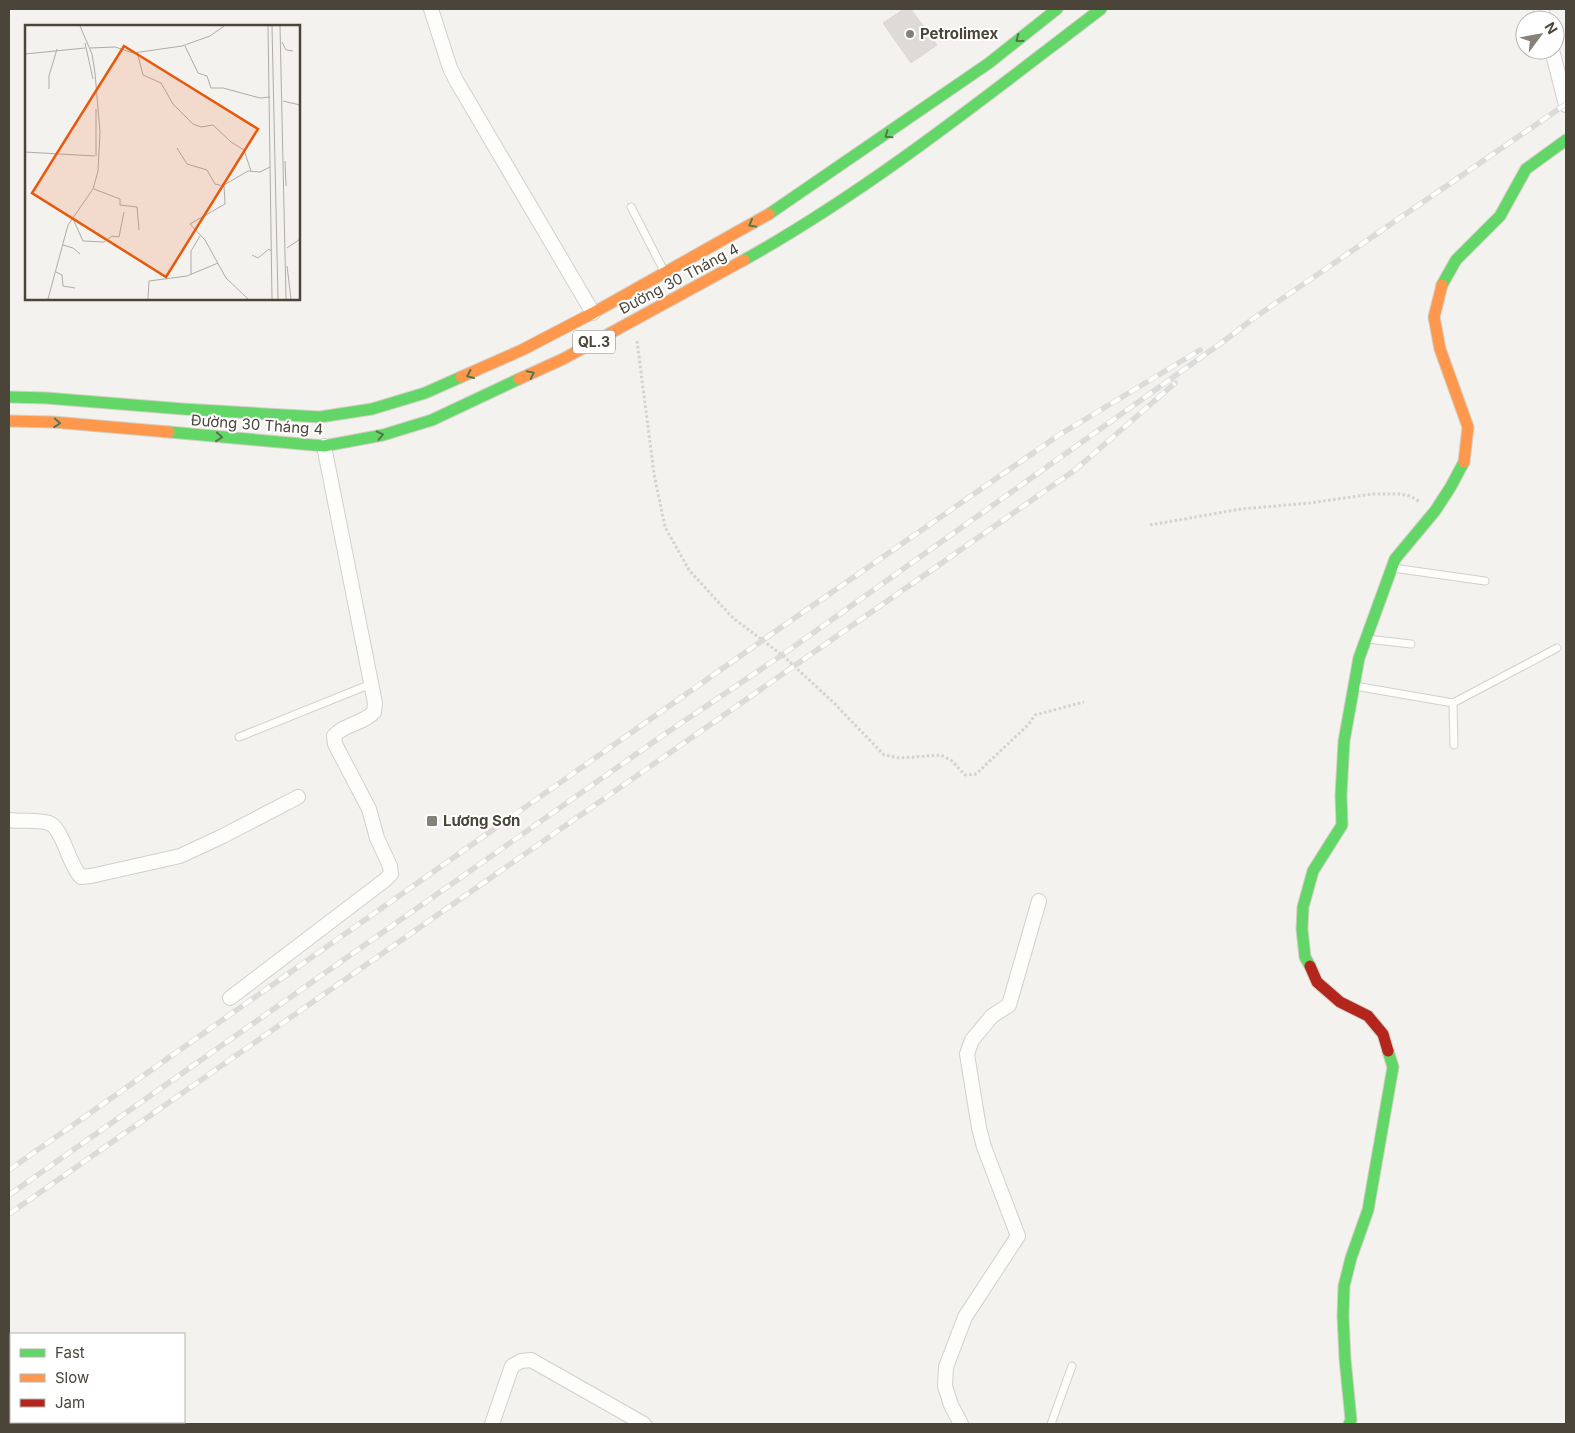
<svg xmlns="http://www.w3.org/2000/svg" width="1575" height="1433" font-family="Inter,sans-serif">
<rect width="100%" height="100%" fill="#f4f2ee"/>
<path fill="#dedbd6" stroke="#dcd9d4" d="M904,9H911L937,45L911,63L883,23Z"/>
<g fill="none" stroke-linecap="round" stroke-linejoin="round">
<defs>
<path id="lane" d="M631,207L663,269
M1393,568L1485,581
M1367,639L1411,644
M1355,686L1453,703L1557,648
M1453,703L1454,745
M239,737L371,684
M1051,1424L1072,1366"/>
<path id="street" d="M431,9L450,68L457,82L593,313
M1541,9L1544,20
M1552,50L1566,105
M9,820C22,822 36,819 49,823C63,828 68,864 81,877L91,876L180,856L223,836L298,797
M230,998L385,880L391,874L390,866L377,838L369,809L335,744L334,736C344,724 363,724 374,712L375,703L324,446
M492,1424L512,1366L521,1361L531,1360L644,1424
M961,1424L951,1405L945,1386L946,1367L965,1317L1018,1236L984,1147L979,1128L967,1054L972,1040L992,1016L1009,1005L1039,901"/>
<path id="fast" d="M769,214L989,63L1057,9
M744,260C871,189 985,97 1101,9
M1442,285L1456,260L1500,216L1526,169L1566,140
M9,397L46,398L183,409L320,417L372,409L425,393L461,377
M169,432L324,446L383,435L432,420L519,379
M1310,966L1305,957L1302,929L1303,907L1313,871L1342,825L1341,795L1344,741L1359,658L1395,559L1435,511L1450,488L1464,462
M1349,1424L1351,1420L1345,1359L1343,1316L1344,1286L1351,1258L1368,1210L1393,1067L1388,1051"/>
<path id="slow" d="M1442,285L1434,317L1440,349L1468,427L1464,462
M461,377L522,350L593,313L769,214
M519,379L563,359L744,260
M9,421L53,422L169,432"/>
<path id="jam" d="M1310,966L1317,982L1340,1002L1368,1016L1383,1034L1388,1051"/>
</defs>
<use href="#lane" stroke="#d2d0cb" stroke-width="9"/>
<use href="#street" stroke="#d2d0cb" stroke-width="16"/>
<use href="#fast" stroke="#d3cfc5" stroke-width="13"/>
<use href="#slow" stroke="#d3cfc5" stroke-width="13"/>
<use href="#jam" stroke="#d3cfc5" stroke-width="13"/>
<path stroke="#d3d2cc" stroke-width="3" stroke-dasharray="2.5 2.5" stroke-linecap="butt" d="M637,341L654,474L665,527L689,570L733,618L782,655L833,702L884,755L899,758L941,755L952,761L965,775L976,774L1028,725L1035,715L1084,702
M1150,525L1241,509L1310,503L1372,494H1399L1410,496L1420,502"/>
<use href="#lane" stroke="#fdfdfc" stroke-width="7"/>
<use href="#street" stroke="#fdfdfc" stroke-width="14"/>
<use href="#fast" stroke="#63d668" stroke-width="11"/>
<use href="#slow" stroke="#ff974d" stroke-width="11"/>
<use href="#jam" stroke="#b3261e" stroke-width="11"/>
<defs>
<path id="rail" d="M9,1170L763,640L1059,435L1200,350
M9,1195L662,736L782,655L1224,341L1254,318L1566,104
M9,1214L1075,470L1175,383"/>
</defs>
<use href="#rail" stroke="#dbdbda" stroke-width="5.5"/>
<use href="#rail" stroke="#fff" stroke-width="4" stroke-dasharray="11" stroke-linecap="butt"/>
</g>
<defs><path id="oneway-chevron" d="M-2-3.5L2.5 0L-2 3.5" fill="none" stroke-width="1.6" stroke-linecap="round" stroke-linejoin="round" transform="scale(1.25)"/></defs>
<g stroke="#537749">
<use href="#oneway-chevron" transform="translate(1019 39) rotate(142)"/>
<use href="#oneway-chevron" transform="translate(888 135) rotate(145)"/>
<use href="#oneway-chevron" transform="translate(752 224) rotate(151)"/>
<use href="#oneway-chevron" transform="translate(531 374) rotate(-26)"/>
<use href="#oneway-chevron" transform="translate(470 375) rotate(156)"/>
<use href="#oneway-chevron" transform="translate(57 423) rotate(4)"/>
<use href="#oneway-chevron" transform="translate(380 435) rotate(-13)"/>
<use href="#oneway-chevron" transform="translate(219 437) rotate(5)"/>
</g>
<g fill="#868178" stroke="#fff" stroke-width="2">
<circle cx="910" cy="34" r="5"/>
<rect x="426" y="815" width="12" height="12" rx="2.5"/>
</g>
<g text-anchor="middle" stroke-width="4" stroke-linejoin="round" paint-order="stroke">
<rect fill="#fff" stroke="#817c74" stroke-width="1" x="573" y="330.5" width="42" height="23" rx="4"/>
<g font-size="14" font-weight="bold" fill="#4b4439">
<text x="594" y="347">QL.3</text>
</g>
<g font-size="15" font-weight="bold" fill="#4b4439" stroke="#fff" text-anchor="start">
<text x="920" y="39">Petrolimex</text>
<text x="443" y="826">Lương Sơn</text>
</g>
<g font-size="15" fill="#4b4439" stroke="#fff">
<text transform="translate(679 279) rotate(-28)" y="5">Đường 30 Tháng 4</text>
<text transform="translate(257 425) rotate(4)" y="5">Đường 30 Tháng 4</text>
</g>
</g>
<g transform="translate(25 25)">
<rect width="275" height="275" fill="#f4f2ee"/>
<path fill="none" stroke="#b0aca6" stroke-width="1" d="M243,1L247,274M247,1L253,274M255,1L261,274M257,17L261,25L268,26M60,18L68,54M160,21L173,48L182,51L186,63H198L235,73L245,72M65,23L90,22L108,28L157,21L185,11L199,1M112,27L118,50L136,58L148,79L168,99L176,102L188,100L206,117L219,125L226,146M0,29L60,23M24,64V51L32,24M258,76L275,80M152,123L162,139L182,145L190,159L199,161M0,127L70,131M71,131V84M260,136L261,161M69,164L95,174V180L112,182L114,205M48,194L58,216L79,217L87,211L94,212L99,187M38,220L48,223L55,229M262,223L275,214M227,230L233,233L244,224L246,226M262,241L266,274M31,247L37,250L38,261L50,263M166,250V226L175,211M23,274L43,200L68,164L73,146L75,107L70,48L67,29L55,1M123,274L124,256L162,251L193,238M223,274L201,253L180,215L165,199L200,179L199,160L223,146L235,147L245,142"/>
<path fill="#e8590c" fill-opacity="0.15" stroke="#e8590c" stroke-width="2.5" d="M99,21L233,104L141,252L7,168Z"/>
<rect width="275" height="275" fill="none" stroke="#4b4439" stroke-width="2.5"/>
</g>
<rect width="1575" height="1433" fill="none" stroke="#4b4439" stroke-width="20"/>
<rect x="10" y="1333" width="175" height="90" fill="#ffffff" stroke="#b7b4b0"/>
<rect x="20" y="1349" width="25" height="8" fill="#63d668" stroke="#b7b4b0"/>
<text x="55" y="1358" font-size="15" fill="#4b4439">Fast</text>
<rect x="20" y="1374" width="25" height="8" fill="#ff974d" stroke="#b7b4b0"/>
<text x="55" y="1383" font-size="15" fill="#4b4439">Slow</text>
<rect x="20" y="1399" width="25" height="8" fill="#b3261e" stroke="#b7b4b0"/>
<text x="55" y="1408" font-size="15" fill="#4b4439">Jam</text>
<g transform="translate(1540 35) rotate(58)"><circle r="24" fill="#ffffff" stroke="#b7b4b0"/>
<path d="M0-4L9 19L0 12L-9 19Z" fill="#868178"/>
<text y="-8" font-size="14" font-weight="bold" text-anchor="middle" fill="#4b4439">N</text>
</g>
</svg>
